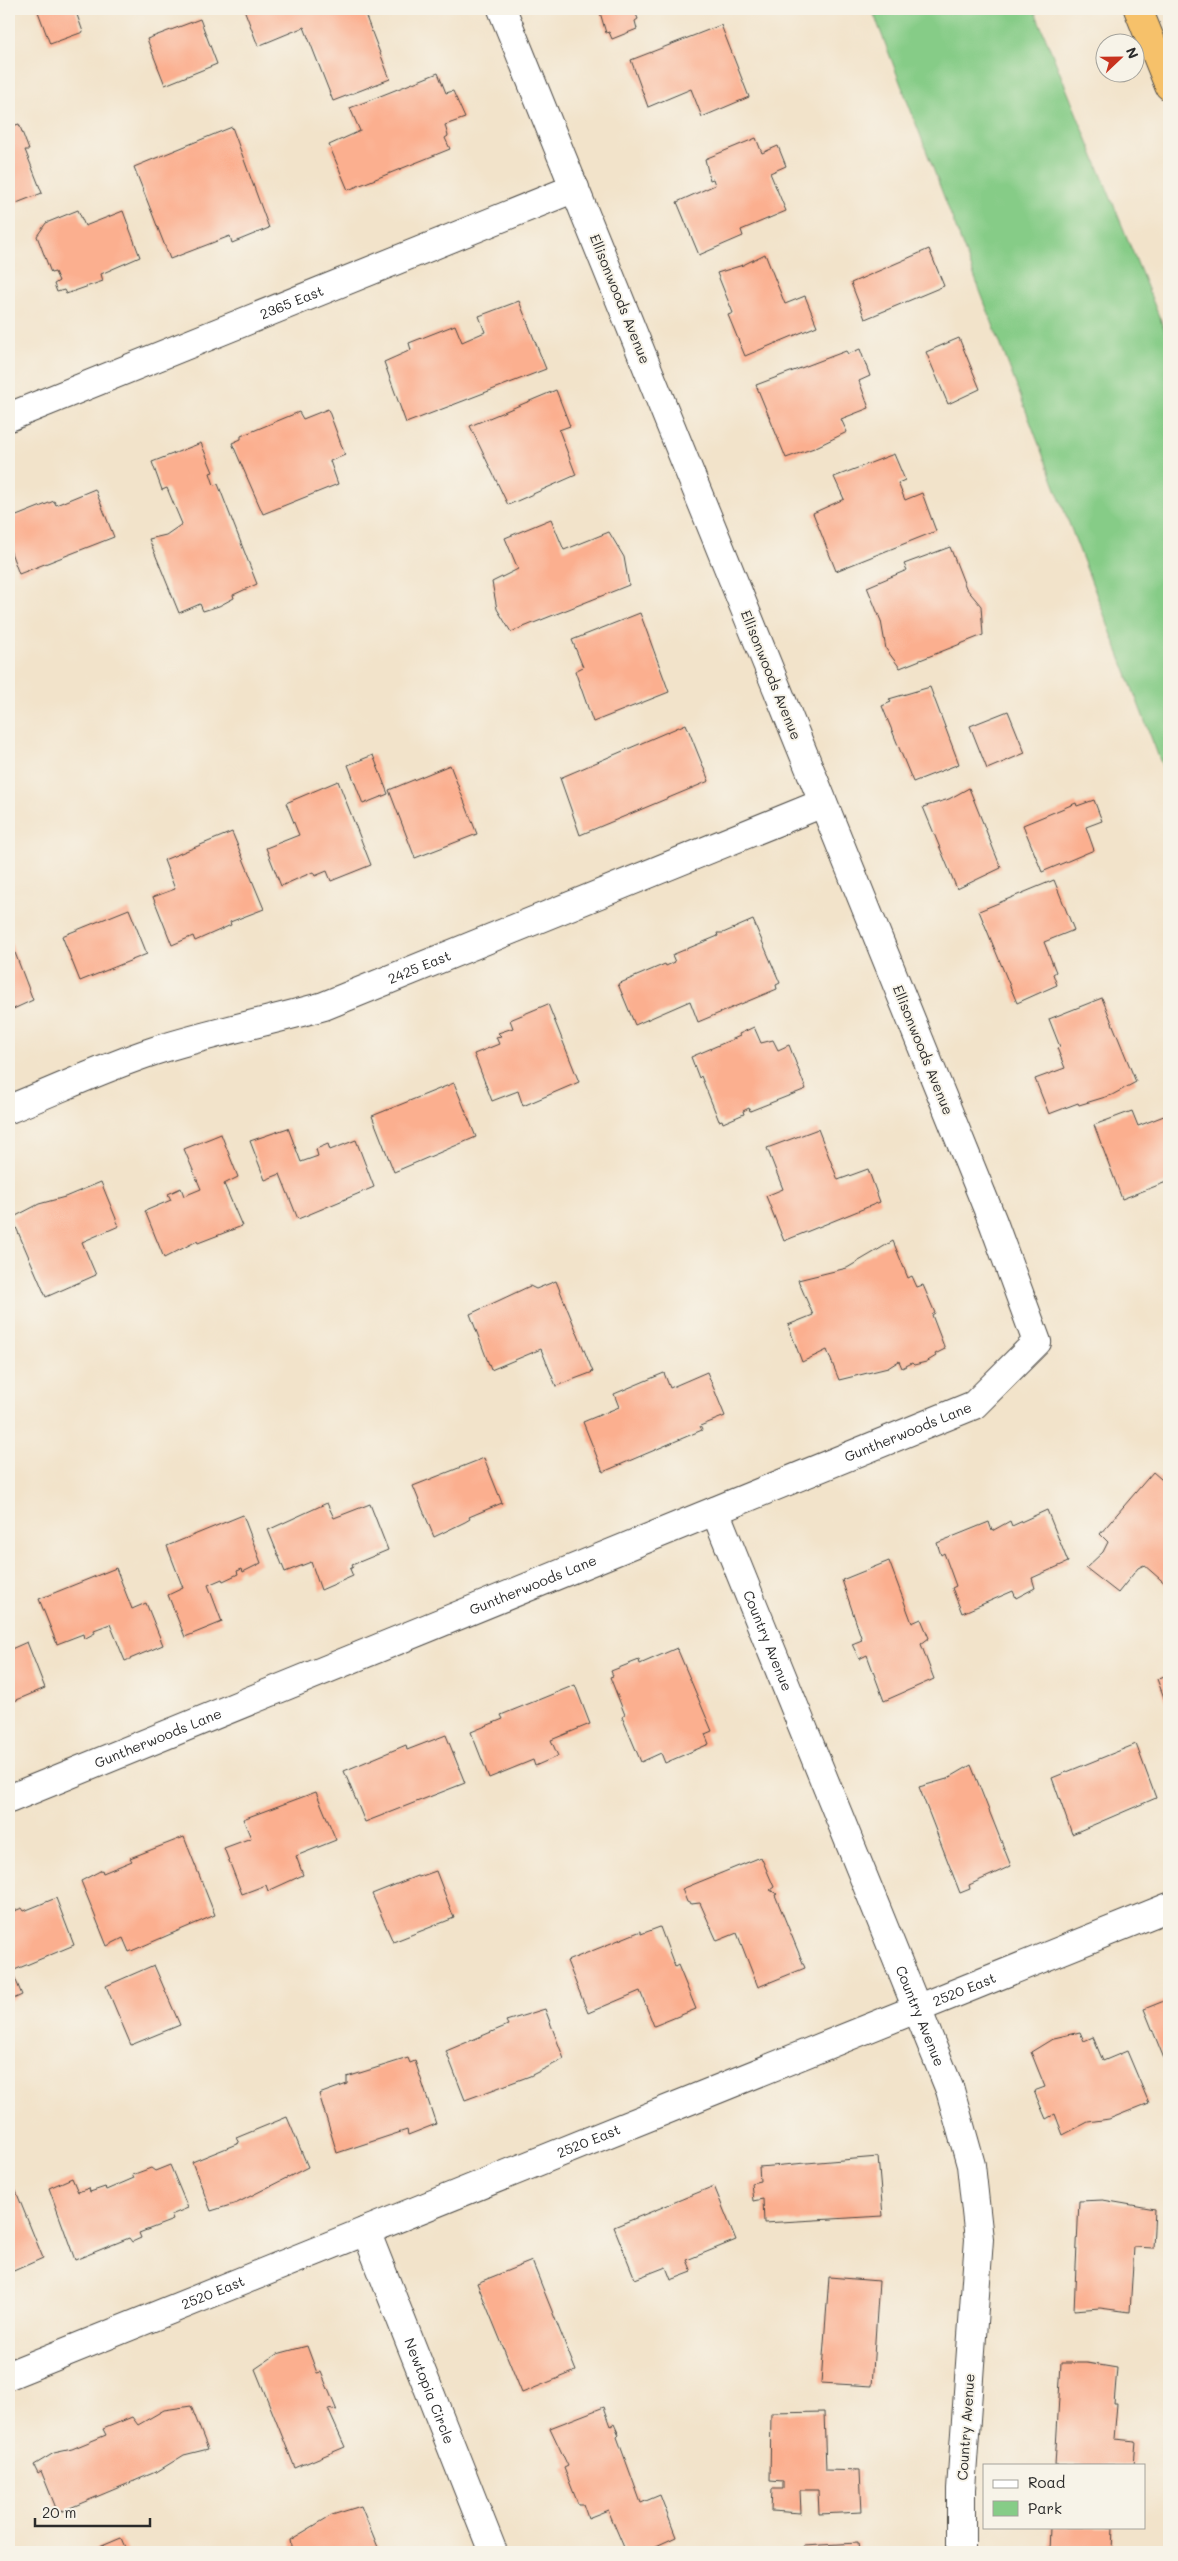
<svg xmlns="http://www.w3.org/2000/svg" width="1178" height="2561" font-family="Mali,sans-serif">
<rect width="100%" height="100%" fill="#f7f3e8"/>
<filter id="ink" filterUnits="userSpaceOnUse"><feTurbulence type="fractalNoise" baseFrequency=".02" numOctaves="2"/><feDisplacementMap in="SourceGraphic" scale="10" xChannelSelector="R" yChannelSelector="G"/><feConvolveMatrix kernelMatrix="1 2 1 2 8 2 1 2 1" color-interpolation-filters="sRGB"/></filter>
<filter id="wash" filterUnits="userSpaceOnUse"><feTurbulence type="fractalNoise" baseFrequency=".0096" numOctaves="4" result="noise"/><feDisplacementMap in="SourceGraphic" scale="20" xChannelSelector="R" yChannelSelector="G"/><feGaussianBlur stdDeviation="1.12" result="paint"/><feColorMatrix in="noise" values="0 0 0 0 0 0 0 0 0 0 0 0 0 0 0 0 0 1.4 0 .05"/><feComposite in="paint" operator="in"/></filter>
<g filter="url(#wash)">
<rect width="100%" height="100%" fill="#f2e3ca"/>
<path fill="#86cc87" stroke="#587c59" d="M872,9H1034L1169,341V784Z"/>
<g id="blocks">
<path fill="#fbaf8f" d="M37,9H75L83,32L50,44Z
M244,9H363L390,79L333,101L304,27L258,46Z
M599,9H634L638,19L635,21L637,29L612,39L609,32L606,33Z
M200,19L217,64L165,85L147,39Z
M721,25L749,97L702,117L691,89L648,107L631,60Z
M438,73L446,93L453,91L465,118L445,125L448,136L445,138L450,149L348,190L329,145L360,131L350,108Z
M19,124L29,150H25L42,193L9,206V127Z
M232,127L269,228L232,243L230,236L170,259L134,167Z
M756,138L762,153L778,146L786,166L770,173L786,211L741,230L743,236L699,255L677,202L715,185L713,179L710,180L705,159Z
M78,210L85,226L123,211L140,257L101,274L103,281L66,294L64,290L57,292L54,284L59,281L55,272L51,273L37,236L46,223Z
M929,249L944,286L865,319L851,283Z
M765,254L785,304L805,296L817,326L745,356L728,315L733,313L717,273L743,265Z
M519,301L546,369L406,423L384,362L411,350L409,343L455,325L462,342L485,332L479,316Z
M959,338L980,389L948,404L926,352Z
M860,349L870,376L859,381L869,408L841,419L847,432L814,448L786,458L756,385L846,351L848,354Z
M556,390L570,426L559,430L576,475L508,505L470,426Z
M328,409L345,455L330,461L338,484L263,514L232,443L241,439V436L299,412L303,419Z
M201,443L213,472L210,473L214,485L218,484L257,584L233,595L234,598L219,606L203,611L200,604L179,613L149,539L166,535L182,524L167,488L162,490L152,462Z
M894,454L905,480L898,483L905,500L922,493L936,531L836,571L813,513L844,499L834,477Z
M95,489L114,537L19,574L9,547V519L54,501L56,505Z
M551,519L564,550L609,532L624,557L629,585L511,632L497,609L492,582L518,569L505,538Z
M950,547L966,588L981,606L983,635L900,668L886,649L881,621L867,587L907,570L904,564Z
M640,613L669,692L593,722L575,671L583,667L572,640Z
M930,687L959,764L913,782L882,706L891,702L889,699Z
M1008,711L1025,753L987,769L970,726Z
M686,724L709,781L580,835L560,778Z
M373,755L388,794L363,804L348,765Z
M450,765L477,834L415,858L389,790Z
M338,781L371,865L331,881L327,871L315,876L313,872L281,886L266,848L299,835L286,803Z
M969,788L1001,868L957,889L923,807L949,799Z
M1094,800L1102,821L1086,827L1094,850L1042,872L1023,825L1076,803L1077,806Z
M232,832L264,909L230,922L231,925L195,941L193,936L172,945L153,897L175,889L164,860Z
M1054,880L1074,930L1044,942L1056,972L1053,974L1057,985L1017,1003L979,911Z
M129,909L147,954L80,981L62,936Z
M753,920L780,983L776,985L777,989L698,1022L690,1001L635,1025L618,984L665,964L666,966L675,962L672,955L718,936L717,933H723Z
M9,937L33,1000L9,1011Z
M1102,998L1136,1082L1112,1095L1079,1105L1078,1103L1049,1114L1035,1079L1065,1068L1057,1048L1060,1047L1049,1019Z
M548,1004L579,1082L523,1106L518,1091L492,1101L474,1054L499,1044L496,1037L501,1036L498,1033L513,1028L510,1020Z
M754,1027L761,1043L773,1040L778,1050L789,1045L806,1089L750,1111L749,1108L743,1111L744,1114L723,1123L722,1120L719,1121L701,1076L699,1078L691,1057L740,1036L739,1034Z
M454,1083L476,1137L394,1172L372,1116Z
M1132,1111L1138,1126L1169,1114V1181L1122,1199L1094,1125Z
M288,1128L301,1162L318,1156L316,1149L328,1144L330,1150L356,1140L374,1187L298,1219L280,1174L265,1180L250,1141Z
M818,1129L838,1180L868,1169L880,1202L784,1241L766,1196L783,1189L767,1148Z
M221,1134L238,1177L224,1184L242,1226L198,1243L197,1241L164,1258L145,1211L171,1200L168,1194L181,1188L184,1196L201,1189L184,1149Z
M101,1182L119,1226L82,1242L96,1275L46,1297L12,1218L39,1204L65,1197Z
M893,1241L908,1278L912,1276L917,1287L923,1285L935,1313L932,1315L945,1349L935,1354L936,1356L926,1362L914,1365L912,1363L902,1368L899,1361L888,1368L839,1380L827,1350L802,1362L788,1325L813,1315L798,1280L847,1268Z
M556,1281L593,1372L556,1386L541,1349L491,1370L470,1314L530,1286L536,1289Z
M707,1372L725,1416L700,1426L702,1430L603,1472L583,1422L619,1407L614,1394L664,1373L670,1388Z
M484,1458L502,1503L469,1517L470,1519L465,1522L434,1537L413,1486Z
M1153,1472L1169,1486V1584L1168,1586L1144,1565L1138,1568L1118,1593L1086,1568L1103,1552L1108,1542L1100,1534Z
M327,1503L334,1518L370,1504L388,1550L352,1565L353,1567L350,1569L353,1576L321,1590L311,1562L285,1572L268,1530Z
M1047,1510L1068,1562L1032,1578L1035,1588L1016,1598L1013,1591L962,1613L952,1588L956,1586L944,1553L941,1555L937,1543L989,1522L992,1531L1010,1521L1012,1526Z
M243,1515L261,1563L243,1572L242,1569L237,1571L238,1574L223,1581L222,1579L208,1585L222,1622L185,1637L168,1595L183,1588L167,1546Z
M889,1561L912,1623L921,1619L929,1638L921,1644L934,1679L884,1701L867,1655L859,1659L852,1644L862,1640L842,1580Z
M116,1568L132,1609L146,1603L163,1645L125,1661L110,1624L94,1630L95,1633L84,1639L83,1634L57,1644L39,1599Z
M27,1642L45,1688L12,1702L9,1706V1650Z
M677,1648L712,1731L705,1734L709,1744L665,1763L661,1753L641,1762L622,1717L625,1715L610,1677L613,1676L611,1671L639,1660L640,1664Z
M1169,1674V1711L1157,1679Z
M575,1685L590,1724L551,1740L558,1756L535,1766L533,1760L489,1778L471,1732L503,1719L501,1715Z
M446,1735L465,1783L365,1822L344,1771L406,1745L407,1750Z
M1136,1744L1156,1798L1072,1834L1052,1778Z
M971,1765L1011,1866L969,1885L970,1889L960,1893L919,1787L947,1779Z
M316,1792L336,1840L296,1856L303,1875L268,1891L266,1885L242,1894L224,1848L251,1838L243,1819Z
M184,1837L215,1915L129,1952L123,1938L107,1946L81,1881L102,1870L103,1873L132,1861L130,1858Z
M761,1857L774,1887L770,1890L777,1894L775,1895L805,1968L758,1987L737,1933L717,1941L700,1903L691,1904L687,1902L682,1889Z
M436,1871L454,1918L393,1942L372,1894L417,1876L419,1877Z
M56,1898L74,1945L12,1971L22,1995L9,2001V1913L22,1908L24,1911Z
M660,1927L675,1967L678,1965L696,2009L654,2026L640,1991L588,2013L567,1961L641,1931V1934Z
M154,1965L180,2025L131,2045L106,1986Z
M1169,1999V2059L1165,2061L1144,2009Z
M545,2009L564,2059L530,2076L465,2100L446,2051L508,2025L506,2021Z
M1080,2032L1084,2041L1093,2037L1103,2061L1127,2051L1149,2103L1109,2119L1088,2122L1063,2135L1055,2114L1046,2119L1034,2091L1045,2087L1031,2052L1054,2038Z
M408,2058L410,2063L415,2061L436,2124L408,2135L407,2130L337,2153L319,2094L347,2084V2077Z
M287,2117L308,2167L237,2203L211,2211L192,2162L239,2143L236,2138Z
M878,2157L883,2216L764,2223L763,2199L753,2201L751,2183L760,2181L759,2167Z
M170,2165L188,2208L171,2215L173,2220L139,2233L141,2238L132,2242L129,2238L75,2260L49,2188L72,2178L78,2192L89,2188L90,2192L105,2187L106,2190L134,2178L132,2175L151,2168L155,2171Z
M9,2174L43,2258L9,2273Z
M714,2186L736,2240L687,2260L692,2272L671,2280L666,2267L635,2279L614,2227Z
M1103,2200L1155,2209L1153,2248L1134,2247L1130,2312L1100,2308L1074,2310L1079,2201Z
M532,2261L576,2371L522,2393L477,2283Z
M829,2277L879,2281L872,2386L821,2383Z
M307,2346L317,2373L321,2372L337,2411L328,2409L345,2447L295,2468L255,2369L277,2354Z
M1061,2363H1087L1117,2368L1114,2404H1117L1114,2439L1136,2441L1134,2465H1055Z
M191,2406L208,2449L184,2455L158,2471L58,2513L41,2471L38,2473L34,2465L54,2453L72,2449L106,2435L103,2429L132,2417L138,2425L164,2410Z
M604,2407L611,2426L614,2424L619,2435L617,2437L641,2503L660,2495L676,2537L643,2552H626L608,2510L588,2518L583,2504H578L564,2468L568,2466L550,2428Z
M824,2412L826,2470L860,2471L862,2512L819,2514L818,2490H800L801,2513L771,2511L772,2489H783V2482L770,2481L771,2413Z
M361,2506L380,2552H292L290,2540L332,2515Z
M1050,2527H1113L1112,2552H1049Z
M121,2538L127,2552H88Z
M858,2543L859,2552H804V2546Z"/>
</g>
</g>
<g filter="url(#ink)">
<use href="#blocks" fill-opacity="0" stroke="#494743" stroke-width="1"/>
<g fill="none" stroke-linecap="round" stroke-linejoin="round">
<defs>
<g id="minor">
<path id="s1" d="M9,417L575,188"/>
<path id="s2" d="M9,1109C57,1090 105,1067 154,1051C210,1033 267,1022 324,1006L823,803"/>
<path id="s3" d="M715,1511L950,2090L971,2165L979,2239L961,2489V2552"/>
<path id="s4" d="M9,1799L974,1405L1037,1342L993,1222L502,9"/>
<path id="s5" d="M366,2231L493,2552"/>
<path id="s6" d="M9,2375L1169,1907"/>
</g>
<path id="motorway" d="M1138,9L1169,86"/>
</defs>
<use href="#minor" stroke="#494743" stroke-width="30"/>
<use href="#motorway" stroke="#494743" stroke-width="30"/>
<use href="#minor" stroke="#fff" stroke-width="28"/>
<use href="#motorway" stroke="#f6c16b" stroke-width="28"/>
</g>
</g>
<g text-anchor="middle" stroke-width="4" stroke-linejoin="round" paint-order="stroke">
<g font-size="14" fill="#2b2b2b" stroke="#f7f3e8">
<text transform="translate(620 299) rotate(68)" y="5">Ellisonwoods Avenue</text>
<text dy="5" stroke="none"><textPath href="#s1" startOffset="305">2365 East</textPath></text>
<text transform="translate(771 675) rotate(68)" y="5">Ellisonwoods Avenue</text>
<text dy="5" stroke="none"><textPath href="#s2" startOffset="435">2425 East</textPath></text>
<text transform="translate(923 1050) rotate(68)" y="5">Ellisonwoods Avenue</text>
<text dy="5" stroke="none"><textPath href="#s4" startOffset="971">Guntherwoods Lane</textPath></text>
<text dy="5" stroke="none"><textPath href="#s4" startOffset="566">Guntherwoods Lane</textPath></text>
<text dy="5" stroke="none"><textPath href="#s3" startOffset="140">Country Avenue</textPath></text>
<text dy="5" stroke="none"><textPath href="#s4" startOffset="161">Guntherwoods Lane</textPath></text>
<text dy="5" stroke="none"><textPath href="#s6" startOffset="1030">2520 East</textPath></text>
<text dy="5" stroke="none"><textPath href="#s3" startOffset="545">Country Avenue</textPath></text>
<text dy="5" stroke="none"><textPath href="#s6" startOffset="625">2520 East</textPath></text>
<text dy="5" stroke="none"><textPath href="#s6" startOffset="220">2520 East</textPath></text>
<text dy="5" stroke="none"><textPath href="#s5" startOffset="172">Newtopia Circle</textPath></text>
<text transform="translate(966 2427) rotate(-86)" y="5">Country Avenue</text>
</g>
</g>
<rect width="1178" height="2561" fill="none" stroke="#f7f3e8" stroke-width="30"/>
<rect x="983" y="2464" width="162" height="65" fill="#f7f3e8" stroke="#a5a39c"/>
<rect x="993" y="2480" width="25" height="8" fill="#ffffff" stroke="#a5a39c"/>
<text x="1028" y="2488" font-size="15" fill="#2b2b2b">Road</text>
<rect x="993" y="2501" width="25" height="15" fill="#86cc87" stroke="#a5a39c"/>
<text x="1028" y="2514" font-size="15" fill="#2b2b2b">Park</text>
<g transform="translate(1120 58) rotate(68)"><circle r="24" fill="#f7f3e8" stroke="#a5a39c"/>
<path d="M0-4L9 19L0 12L-9 19Z" fill="#c8321e"/>
<text y="-8" font-size="14" font-weight="bold" text-anchor="middle" fill="#2b2b2b">N</text>
</g>
<path d="M35 2518v8h115v-8" fill="none" stroke="#2b2b2b" stroke-width="2.5"/>
<text x="42" y="2518" font-size="15" fill="#2b2b2b" stroke="#f7f3e8" stroke-width="4" paint-order="stroke">20 m</text>
</svg>
